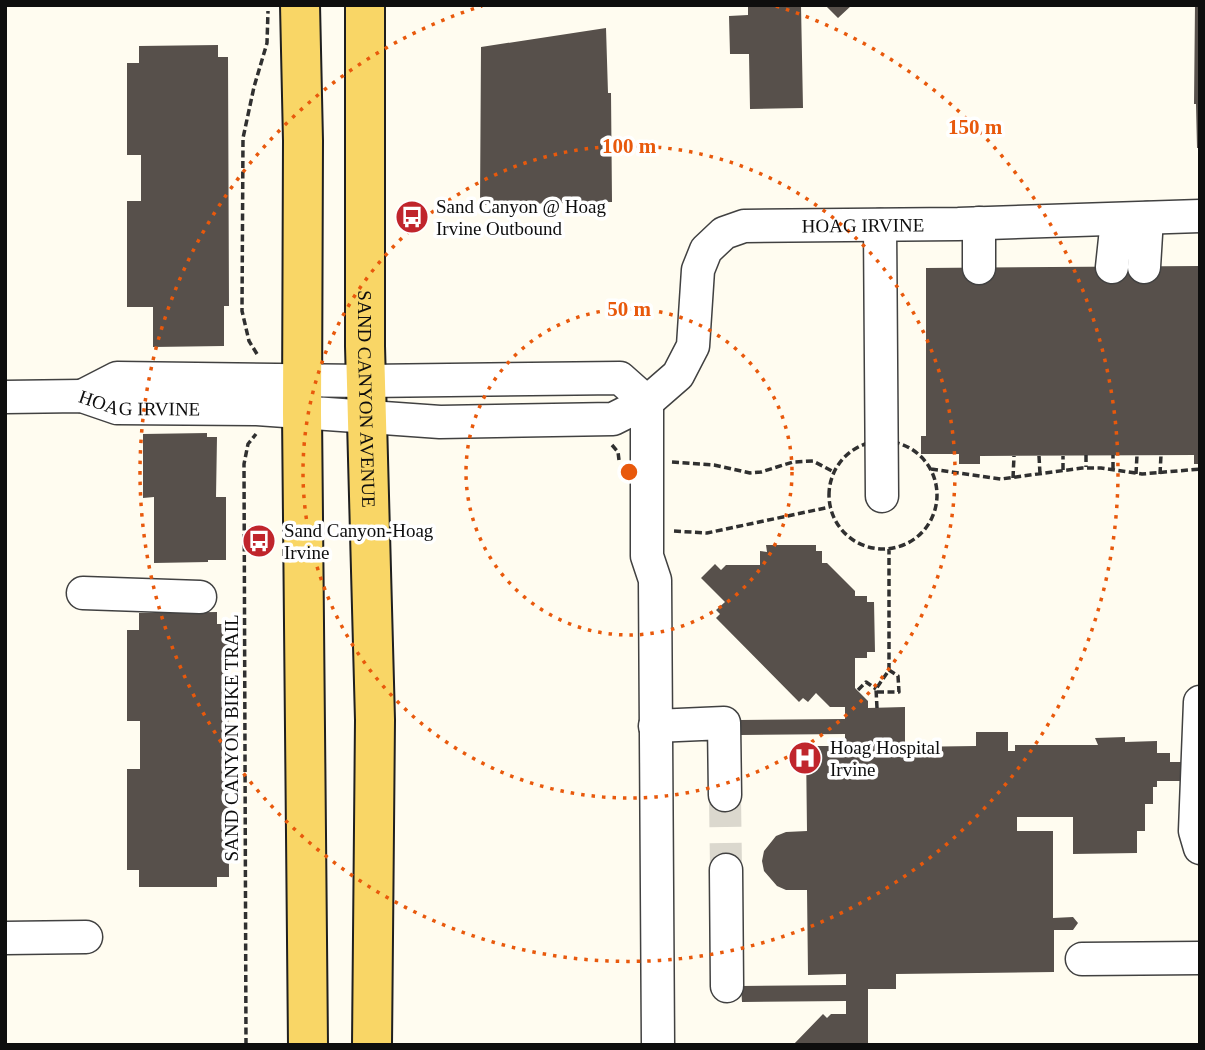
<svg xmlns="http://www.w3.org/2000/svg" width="1205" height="1050" font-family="Georgia,serif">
<rect width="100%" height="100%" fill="#fffcf0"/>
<path fill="#57504b" d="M748,5H801L803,108L750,109L749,54H730L729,16L748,15Z
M825,5H852L838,18Z
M1195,5H1200V148H1197L1196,104H1194Z
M606,28L608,93H611L612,202L480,205L481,47Z
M218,45V57H228L229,306H224V346L153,347V307H127V201H141V155H127V63H139V46Z
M1200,266V464H1194V455L980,456V464H959V454H921V436H926V268Z
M207,433V437H217L216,497H226V560H208V562L154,563V497L143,498V434Z
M766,545H816V551H822V563H827L855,591V596H867V602H874L875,652H867V658H855V688L868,701V708L905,707V747L976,746V732H1008V751H1015V745H1098L1095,738L1125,737V742L1157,741V753H1170V762H1183V781H1157V787H1153V804H1145V831H1137V853L1073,854V817H1017V831H1053V918L1073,917L1078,923L1073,930H1054V972L896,974V989H868V1045H793L823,1014L827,1018L831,1014H846V1001L742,1002L741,986L846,985V974L808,975L807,890H786L777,886L764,871L762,861L764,851L776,836L786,832L807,831L806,746H845V734L740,735V720L845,719V707H830L816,693L808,702L803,698L799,702L716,618L720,614L716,610L725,602L701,578L715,564L721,570L726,565H760V551L767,552Z
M217,612V624H228L229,877H217V887H139V870H127V769H140V721H127V630H139V613Z"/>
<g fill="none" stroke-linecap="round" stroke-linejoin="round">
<path stroke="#dbd8ce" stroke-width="32" stroke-dasharray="32 16" stroke-linecap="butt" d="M725,795L726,870"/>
<defs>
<g id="minor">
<path d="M880,225L882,496"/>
<path d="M1112,267L1117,220"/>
<path d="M1144,267L1147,218"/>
<path d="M979,268V223"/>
<path d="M82,396L117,378L367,381L620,378L647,402"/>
<path id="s1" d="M5,397L82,396L117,408L257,409L440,422L613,419L647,402L678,375L693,346L698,270L706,250L724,233L744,226L958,224L1200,216"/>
<path d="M647,402V556L655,580L658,1045"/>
<path d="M83,593L200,597"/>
<path d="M1200,702L1195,831L1200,848"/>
<path d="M655,726L724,723L725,795"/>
<path d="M726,870L727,986"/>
<path d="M5,938L86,937"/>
<path d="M1082,959L1200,958"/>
</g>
<g id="major">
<path d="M300,5L303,141L302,413L308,1045"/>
<path id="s2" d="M365,5V346L375,720L372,1045"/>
</g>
</defs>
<use href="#minor" stroke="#414141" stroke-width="35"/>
<use href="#major" stroke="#1f1f1f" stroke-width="42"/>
<path stroke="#303030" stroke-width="3.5" stroke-dasharray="7 3.5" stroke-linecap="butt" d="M257,354L249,341L242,311L243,138L254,87L267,43L268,11
M829 495a54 54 0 1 1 108 0a54 54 0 1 1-108 0Z
M612,445L618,452L619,460
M1086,455V467
M1039,456L1040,474
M672,462L714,465L750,473L761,472L793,462L813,461L834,472
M931,469L1001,479L1082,468H1101L1142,474L1200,469
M1113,469V455
M1063,470V456
M1136,474L1137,455
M1160,474L1161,455
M1013,478L1014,456
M674,531L707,533L830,507
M858,690L866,682L876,689
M877,692H899L898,676L889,670
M877,708L876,689L889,670V549
M246,1045L244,464L248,444L256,434"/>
<use href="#minor" stroke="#fff" stroke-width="32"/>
<use href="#major" stroke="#f9d666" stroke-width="38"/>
</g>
<g fill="none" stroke="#e8590c" stroke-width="3.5" stroke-dasharray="3.5 7">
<circle cx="629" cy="472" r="163"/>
<circle cx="629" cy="472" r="326"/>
<path d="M776 6A489 489 0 1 1 482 6"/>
</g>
<defs>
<symbol id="bus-disc" viewBox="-11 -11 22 22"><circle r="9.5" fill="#c0252c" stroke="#fff"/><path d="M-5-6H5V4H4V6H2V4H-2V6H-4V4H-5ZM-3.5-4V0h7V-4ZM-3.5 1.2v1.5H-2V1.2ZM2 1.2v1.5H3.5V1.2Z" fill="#fff"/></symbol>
<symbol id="hospital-disc" viewBox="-11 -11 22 22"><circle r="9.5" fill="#c0252c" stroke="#fff"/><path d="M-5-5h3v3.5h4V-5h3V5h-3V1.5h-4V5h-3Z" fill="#fff"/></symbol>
</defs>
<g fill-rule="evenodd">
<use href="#bus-disc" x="393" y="198" width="38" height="38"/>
<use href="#bus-disc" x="240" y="522" width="38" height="38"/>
<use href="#hospital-disc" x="786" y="739" width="38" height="38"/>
</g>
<g text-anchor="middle" stroke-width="7" stroke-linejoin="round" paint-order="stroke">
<g font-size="19" fill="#0e0e0e" stroke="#fff" text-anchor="start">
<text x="436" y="213">Sand Canyon @ Hoag<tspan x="436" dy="22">Irvine Outbound</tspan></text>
<text x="284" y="537">Sand Canyon-Hoag<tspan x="284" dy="22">Irvine</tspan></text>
<text x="830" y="754">Hoag Hospital<tspan x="830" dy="22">Irvine</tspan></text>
</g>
<g font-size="19" fill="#0e0e0e" stroke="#fff">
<text dy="7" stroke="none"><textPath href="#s1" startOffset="985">HOAG IRVINE</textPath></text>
<text dy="7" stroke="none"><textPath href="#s2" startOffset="394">SAND CANYON AVENUE</textPath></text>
<text dy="7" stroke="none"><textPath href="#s1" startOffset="136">HOAG IRVINE</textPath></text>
<text transform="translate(231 738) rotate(-90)" y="7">SAND CANYON BIKE TRAIL</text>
</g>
</g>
<circle cx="629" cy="472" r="10" fill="#e8590c" stroke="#fff" stroke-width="3.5"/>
<g font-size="21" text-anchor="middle" font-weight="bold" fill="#e8590c" stroke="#fff" stroke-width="7" stroke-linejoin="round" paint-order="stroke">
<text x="975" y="134">150 m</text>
<text x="629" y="153">100 m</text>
<text x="629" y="316">50 m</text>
</g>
<rect width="1205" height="1050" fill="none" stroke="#0e0e0e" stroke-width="14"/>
</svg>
